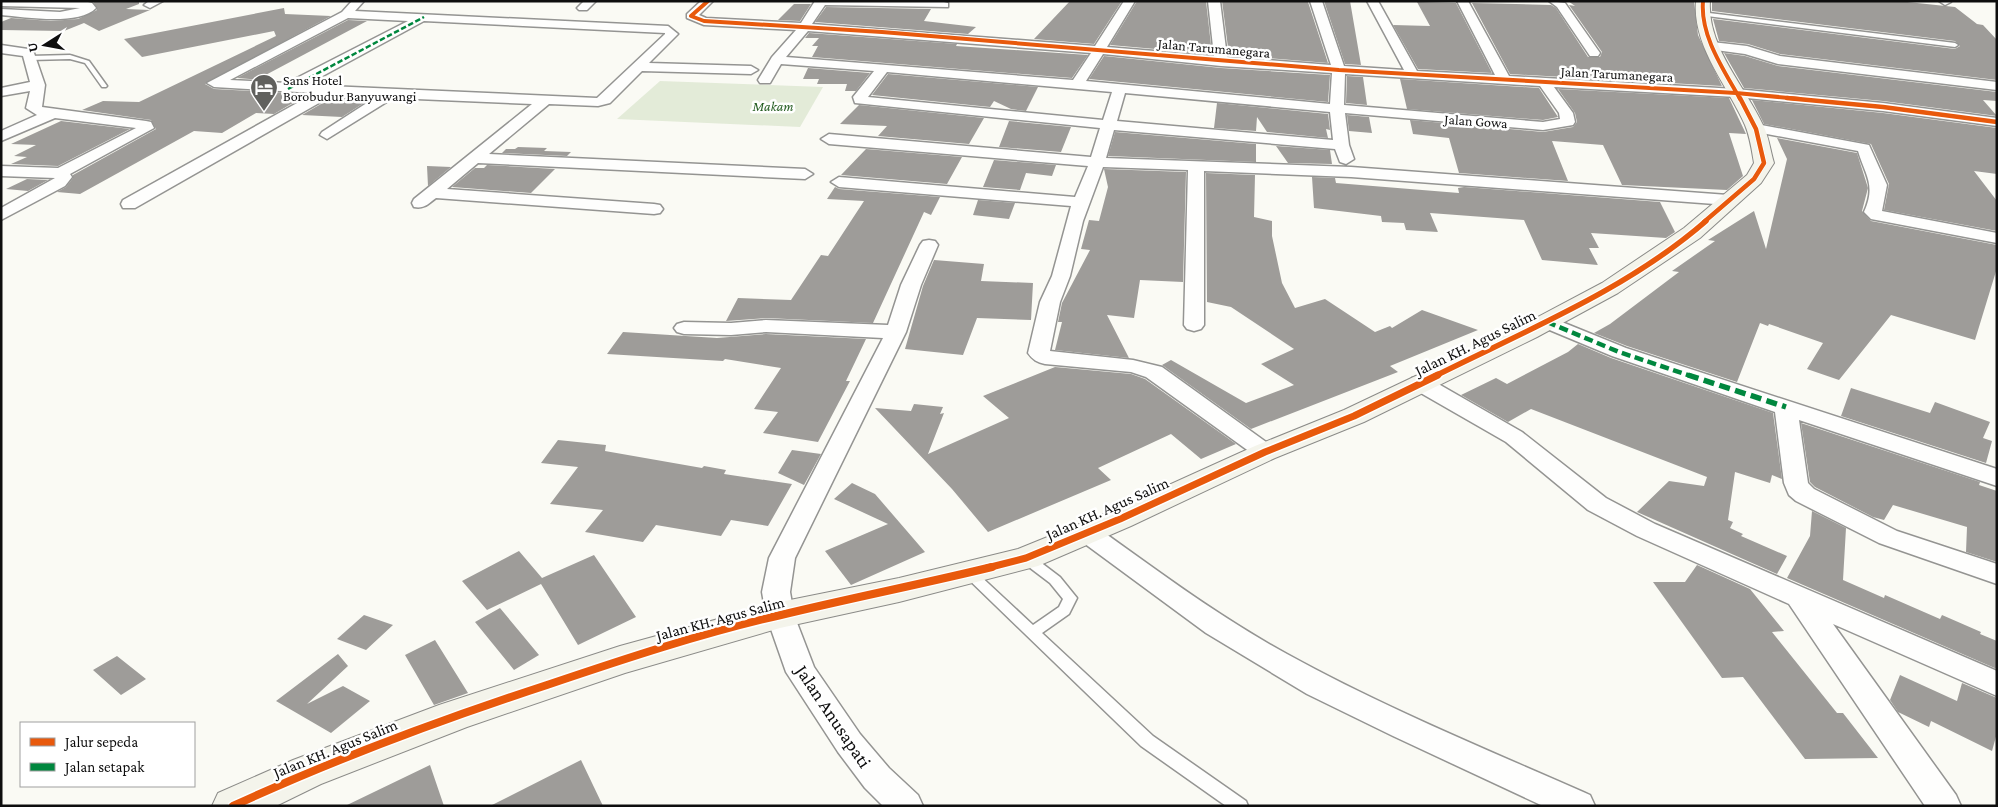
<svg xmlns="http://www.w3.org/2000/svg" width="1998" height="807" font-family="'Crimson Pro',serif">
<rect width="100%" height="100%" fill="#fafaf4"/>
<path fill="#e3ebd8" d="M660,81L823,87L800,127L617,119Z"/>
<path fill="#9e9c99" d="M93,1H139V4L126,9L150,10L99,31L84,23L64,31L1,30V22L11,18L51,21L78,19L97,10Z
M1070,1H1122L1094,44L1034,39Z
M1137,1H1206L1212,54L1110,45Z
M1222,1L1308,2L1328,63L1229,55Z
M1324,1H1350L1361,65L1345,64Z
M1568,1H1694L1698,35L1722,86L1510,74L1472,3L1551,5L1556,8L1588,57H1600L1602,52L1569,5L1575,6Z
M1712,1H1898L1955,7L1977,24L1983,25L1997,40V80L1780,54L1748,44L1719,41L1713,19L1955,49L1960,46L1955,41L1712,11Z
M1417,2L1456,3L1492,73L1418,69L1393,25L1430,26Z
M794,4H811L800,21L778,20Z
M826,7L931,9L924,21L976,27L968,34L815,22Z
M284,8L285,14L331,16L205,84L214,89L308,94L274,114L256,113L222,133L194,131L80,194L57,192L66,187L73,178V175L156,129L151,120L82,110L103,101L139,102L276,36L274,31L142,57L124,39Z
M348,20L367,21L260,78H265L262,80L237,78Z
M809,33L957,44L956,46L1088,55L1072,78L812,57L818,46H812L819,38H805Z
M1724,53L1745,56L1778,66L1997,92V101L1983,100L1997,116L1883,101L1744,88Z
M1104,56L1221,68L1330,75L1328,102L1089,79Z
M808,68L870,73L856,91H845L847,84H817L819,79H803Z
M888,74L1038,87L1026,111L1011,109L994,101L990,107L872,95Z
M1347,76L1363,77L1367,105L1346,103Z
M1400,79L1539,88L1558,117L1543,120L1407,109Z
M1558,89L1729,98L1746,134L1729,133L1743,176L1727,190L1622,185L1603,145L1552,141L1568,181L1459,173L1449,138L1413,134L1410,120L1543,132L1573,127L1577,122L1575,113Z
M333,97L370,99L342,117L302,115Z
M1752,100L1883,113L1997,128V174L1974,171L1997,201V231L1884,210L1889,184L1871,144L1764,124Z
M1217,103L1328,114L1330,130L1326,129L1328,138L1267,132L1257,117L1256,131L1214,128Z
M859,105L984,118L969,144L878,136L887,126L840,124Z
M1347,115L1369,117L1372,133L1349,131Z
M61,121L130,129L58,166L11,164L27,157L14,156L36,145L11,144Z
M1009,121L1071,127L1061,152L999,147Z
M1115,132L1256,144V162L1108,156Z
M1777,138L1857,153L1868,188L1862,211L1871,221L1997,245V268L1975,340L1891,315L1839,380L1807,369L1823,343L1769,324L1768,326L1760,323L1737,382L1627,346L1594,333L1610,324L1679,272L1672,271L1715,241L1708,240L1754,211L1766,249L1787,159Z
M1276,146L1330,150L1332,164L1288,163Z
M518,147L547,148L544,151L571,152L567,156L502,153L506,149H515Z
M866,149L962,157L947,184L841,175Z
M994,160L1056,165L1052,176L1026,173L1020,190L983,187Z
M487,165L555,169L531,193L452,187L475,168H484Z
M427,166L451,167L428,186Z
M1104,169L1186,172L1183,282L1140,280L1134,318L1107,315L1129,358L1055,350L1062,322H1058L1062,303L1090,250L1081,249L1089,220L1099,221L1108,187Z
M1206,173L1255,175L1254,217L1272,221V236L1282,283L1295,308L1325,299L1375,332L1390,326L1392,328L1422,310L1478,330L1390,366L1398,372L1251,429L1162,365L1171,360L1246,403L1294,385L1261,364L1294,349L1231,307L1207,302Z
M1312,177L1335,178L1336,183L1459,193L1458,188L1464,187L1660,202L1675,232L1666,238L1591,233L1599,248H1589L1598,265L1542,260L1524,220L1430,213L1438,232L1406,230L1404,223L1382,222L1381,216L1314,208Z
M27,179L48,180L28,191L6,189Z
M835,187L839,189L940,197L931,215L924,212L873,323L766,318L726,321L738,298L791,300L821,255L828,256L864,201L827,199Z
M978,200L1015,203L1009,219L973,215Z
M934,260L984,264L981,281L1033,283L1031,320L977,318L963,355L905,349L923,286Z
M623,332L717,338L766,334L866,339L846,381H850L818,442L763,433L778,412L754,409L781,368L725,359L723,361L607,354Z
M1578,344L1611,358L1773,413L1782,479L1772,475L1770,483L1735,472L1728,520L1733,522L1730,528L1743,534L1741,536L1787,556L1777,574L1637,512L1669,481L1704,486L1707,477L1531,409L1508,422L1461,395L1496,378L1507,384L1568,352Z
M1055,367L1131,374L1145,379L1236,444L1201,459L1171,434L1098,468L1111,480L988,532L952,489L875,408L911,411L914,404L943,407L940,414L944,413L928,454L1009,418L983,396Z
M1851,388L1930,413L1935,402L1990,422L1983,438L1992,441L1986,463L1841,416Z
M1801,423L1980,482L1979,485L1997,491V562L1966,552L1967,527L1893,505L1884,520L1873,517L1815,487L1810,482Z
M558,440L606,445L605,451L702,468L704,466L726,470L724,474L792,484L768,526L731,520L721,536L656,525L643,542L585,532L603,510L550,504L578,467L541,463Z
M792,450L821,454L804,485L778,473Z
M852,483L875,494L925,552L851,585L825,551L888,524L834,499Z
M1812,511L1846,528L1843,580L1884,598L1885,595L1940,619L1942,615L1981,632L1980,634L1997,641V669L1787,578L1810,536Z
M519,551L542,578L594,555L636,617L578,645L541,584L487,610L462,581Z
M1697,565L1750,589L1784,631L1772,632L1837,713H1843L1878,758L1805,759L1743,677L1722,678L1653,582H1685Z
M500,608L539,655L514,670L475,622Z
M364,615L393,625L366,650L337,639Z
M435,640L468,693L434,705L405,655Z
M338,654L348,666L307,704L343,686L370,701L331,733L276,701Z
M117,656L146,679L121,695L93,670Z
M1900,675L1957,701L1962,683L1997,698V733L1992,751L1931,721L1929,727L1898,712L1890,700Z
M581,760L603,806H490Z
M430,765L444,806H345Z"/>
<g fill="none" stroke-linecap="round" stroke-linejoin="round">
<defs>
<path id="lane" d="M1701,12L1955,43L1958,45L1955,47L1699,15Z
M70,55L89,61L107,86L106,87H102L85,63L70,59L30,60L27,58L30,56Z
M1026,553L1031,555L1060,577L1077,598L1069,614L1042,633L1153,736L1246,801L1248,806H1226L1141,746L963,574L965,571L970,569L975,571L1033,625L1059,607L1063,599L1050,583L1021,561L1019,558L1021,555Z"/>
<path id="street" d="M1,1L88,2L92,3L96,8C79,26 25,17 1,15V9L60,12L80,8L1,6Z
M149,1H163L150,8L144,5Z
M352,1H364L355,11L668,26L678,34L649,63L751,66L758,70L751,74L642,71L610,103L598,106L549,104L489,154L805,169L813,174L805,179L478,163L447,189L654,204L660,205L663,209L660,213L654,214L436,198C428,204 424,209 414,207L412,203L414,199L532,104L393,98L327,139L320,135L322,132L376,97L333,95L135,208H123L121,204L123,200L315,93L214,87L207,83L342,12ZM348,18L408,21L287,83L230,80ZM424,21L665,33V34L597,98L306,85Z
M584,1H596L587,10H579L577,8Z
M701,1H713L699,15L706,18L801,23L815,1L944,2L948,3V7L825,5L812,24L1095,46L1124,1H1135L1107,47L1214,56L1208,1H1220L1227,57L1331,65L1310,1H1322L1344,66L1404,70L1367,1H1378L1417,71L1495,75L1457,1H1468L1509,76L1736,89L1883,103L1997,118V126L1883,111L1736,97L1554,87L1573,113L1575,122L1573,125L1543,130L1345,113L1349,145L1354,159L1346,164L1340,162L1335,149L1114,130L1106,158L1351,167L1728,195L1734,196L1736,200L1734,204L1728,205L1351,177L1204,171V325L1201,329L1194,331L1187,329L1184,325L1188,170L1103,167L1083,221L1070,276L1060,302L1050,351L1133,360L1162,367L1273,447L1277,452L1273,457L1265,459L1257,457L1146,377L1131,372L1045,364C1037,362 1033,360 1028,353L1040,302L1052,276L1071,206L839,187L831,182L839,177L1075,197L1088,166L829,144L821,139L829,134L1091,157L1100,128L855,103L853,97L874,71L781,64L770,83H760L758,80L772,57L796,30L704,25L687,18V14ZM808,31L1091,53L1073,80L786,57ZM1103,54L1221,66L1332,73L1330,104L1086,81ZM887,72L1112,92L1103,120L868,97ZM1345,74L1540,86L1559,113L1560,119L1543,122L1344,105ZM1125,93L1330,112L1333,140L1117,121Z
M1549,1L1565,3L1600,53L1598,56H1590L1557,7Z
M1939,1H1951V2L1945,5Z
M1712,42L1747,46L1780,56L1997,82V90L1778,64L1745,54L1708,49L1706,46Z
M1,45L28,49L34,53L45,85L42,107L146,121L151,122L154,128L70,174L72,177L65,186L1,220V208L55,178L1,176V166L58,168L136,128L55,118L1,141V131L37,115L26,108L30,91L1,96V88L30,82L23,56L1,53Z
M1756,124L1869,145L1887,185L1882,211L1997,233V243L1871,219L1864,212C1876,185 1866,177 1858,151L1751,131L1749,128L1751,125Z
M929,240L935,241L938,245L921,285L906,332L795,558L790,592L794,615L814,667L860,734L889,768L918,795L923,806H883L865,788L838,752L786,672L766,615L762,592L769,558L883,338L766,332L731,335L684,334L677,332L674,328L677,324L684,322L731,323L766,320L888,325L901,285L920,245L923,241Z
M1547,316L1626,348L1997,469V486L1799,420L1808,483L1814,489L1897,531L1997,564V584L1879,543L1796,501L1789,495L1784,483L1775,412L1612,356L1540,326L1537,322L1540,318Z
M1420,376L1428,378L1522,432L1606,498L1655,524L1997,671V696L1833,624L1956,795L1961,806H1925L1789,604L1637,536L1588,510L1506,442L1412,388L1409,383L1412,378Z
M1086,523L1095,526C1158,571 1219,617 1287,654C1385,708 1488,750 1590,795L1595,806H1543L1393,736L1307,694L1206,633L1077,538L1073,532L1077,526Z"/>
<path id="secondary" d="M1696,1H1710C1707,47 1745,86 1763,125C1769,137 1770,150 1774,163L1761,183L1700,238L1618,293L1537,337L1364,422L1275,458L1131,526L1038,566L899,602L780,628L625,673L467,727L321,784L276,806H212L218,793L293,760L439,705L620,646L780,602L899,578L1018,549L1109,512L1255,446L1344,410L1519,327L1602,283L1684,228L1747,175L1754,163C1752,151 1750,137 1745,125C1728,86 1692,46 1696,1Z"/>
</defs>
<use href="#lane" stroke="#949492" stroke-width="3"/>
<use href="#street" stroke="#949492" stroke-width="3"/>
<use href="#secondary" stroke="#8b8b88" stroke-width="2"/>
<use href="#lane" fill="#fefefd" fill-rule="evenodd"/>
<use href="#street" fill="#fefefd" fill-rule="evenodd"/>
<use href="#secondary" fill="#f4f4eb" fill-rule="evenodd"/>
<path stroke="#00873e" stroke-width="2.5" stroke-dasharray="5.5 2.5" stroke-linecap="butt" d="M288,89L424,17"/>
<path stroke="#00873e" stroke-width="4.5" stroke-dasharray="9 4.5" stroke-linecap="butt" d="M1547,322L1619,352L1691,376"/>
<path stroke="#00873e" stroke-width="5.5" stroke-dasharray="11 5.5" stroke-linecap="butt" d="M1688,375L1786,407"/>
<defs>
<path id="cycleway-far4" d="M708,1L691,16L704,21L882,32L1339,70L1736,93L1800,99
M1703,1C1700,36 1724,70 1740,99"/>
<path id="cycleway-far3" d="M1787,98L1883,107L1997,122
M1704,222L1754,179L1764,163L1756,129L1740,98"/>
<path id="cycleway-far2" d="M1435,376C1527,330 1628,289 1706,221"/>
<path id="cycleway-far1" d="M987,568L1026,558L1120,519L1265,452L1354,416L1438,375"/>
<path id="cycleway" d="M233,806C335,759 440,720 547,685C624,659 702,633 781,615C851,598 922,584 992,567"/>
</defs>
<use href="#cycleway-far4" stroke="#fff" stroke-width="5.5"/>
<use href="#cycleway-far3" stroke="#fff" stroke-width="6"/>
<use href="#cycleway-far2" stroke="#fff" stroke-width="8"/>
<use href="#cycleway-far1" stroke="#fff" stroke-width="10"/>
<use href="#cycleway" stroke="#fff" stroke-width="11"/>
<use href="#cycleway-far4" stroke="#e8590c" stroke-width="4"/>
<use href="#cycleway-far3" stroke="#e8590c" stroke-width="4.5"/>
<use href="#cycleway-far2" stroke="#e8590c" stroke-width="5.5"/>
<use href="#cycleway-far1" stroke="#e8590c" stroke-width="7"/>
<use href="#cycleway" stroke="#e8590c" stroke-width="8"/>
</g>
<defs>
<symbol id="hotel-pin" viewBox="-11 -11 22 30"><path d="M0 17L-7.5 6A9.5 9.5 0 1 1 7.5 6Z" fill="#61615e" stroke="#fff"/><path d="M-6-4.5h1.5V1H6V5H4.5V3h-9V5H-6ZM-4 0a1.8 1.8 0 1 1 3.6 0ZM.5 0V-2.5h3Q6-2.5 6 0Z" fill="#fff"/></symbol>
</defs>
<g fill-rule="evenodd">
<use href="#hotel-pin" x="248" y="72" width="32" height="43"/>
</g>
<g text-anchor="middle" stroke-width="5" stroke-linejoin="round" paint-order="stroke">
<g font-size="14" fill="#0e0e0e" stroke="#fff">
<text transform="translate(1214 48) rotate(5)" y="5">Jalan Tarumanegara</text>
<text transform="translate(1617 74) rotate(3)" y="5">Jalan Tarumanegara</text>
<text transform="translate(1476 121) rotate(4)" y="5">Jalan Gowa</text>
</g>
<g font-size="14" fill="#0e0e0e" stroke="#fff" text-anchor="start">
<text x="283" y="85">Sans Hotel<tspan x="283" dy="16">Borobudur Banyuwangi</tspan></text>
</g>
<g font-size="14" font-style="italic" fill="#275f24" stroke="#fff">
<text x="773" y="111">Makam</text>
</g>
<g font-size="16" fill="#0e0e0e" stroke="#fff">
<text transform="translate(1475 342) rotate(-26)" y="6">Jalan KH. Agus Salim</text>
<text transform="translate(1107 508) rotate(-24)" y="6">Jalan KH. Agus Salim</text>
<text transform="translate(720 618) rotate(-15)" y="6">Jalan KH. Agus Salim</text>
<text transform="translate(335 748) rotate(-22)" y="6">Jalan KH. Agus Salim</text>
</g>
<g font-size="19" fill="#0e0e0e" stroke="#fff">
<text transform="translate(834 716) rotate(56)" y="7">Jalan Anusapati</text>
</g>
</g>
<rect width="1998" height="807" fill="none" stroke="#0e0e0e" stroke-width="5"/>
<rect x="20" y="722" width="175" height="65" fill="#ffffff" stroke="#9f9f9f"/>
<rect x="30" y="738" width="25" height="8" fill="#e8590c" stroke="#9f9f9f"/>
<text x="65" y="747" font-size="15" fill="#0e0e0e">Jalur sepeda</text>
<rect x="30" y="763" width="25" height="8" fill="#00873e" stroke="#9f9f9f"/>
<text x="65" y="772" font-size="15" fill="#0e0e0e">Jalan setapak</text>
<g transform="translate(45 45) rotate(259)" stroke="#ffffff" stroke-width="4" paint-order="stroke">
<path d="M0-4L9 19L0 12L-9 19Z" fill="#0e0e0e"/>
<text y="-8" font-size="14" font-weight="bold" text-anchor="middle" fill="#0e0e0e">U</text>
</g>
</svg>
